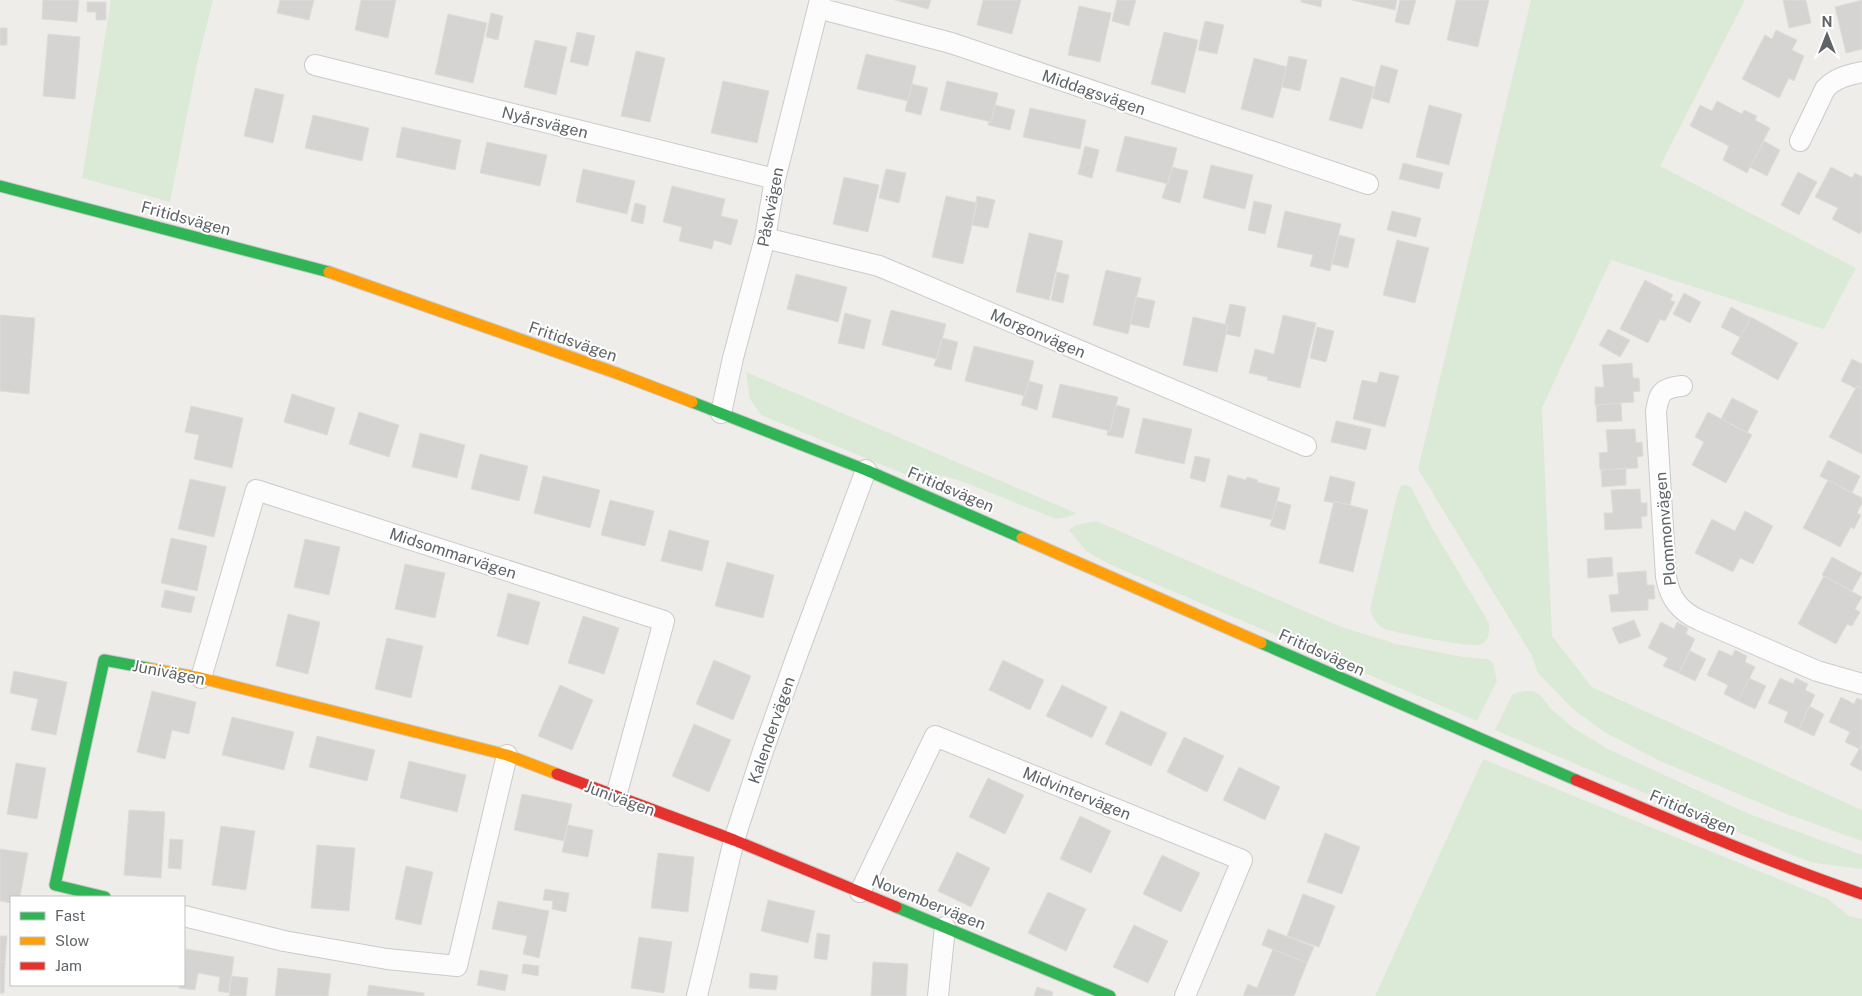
<svg xmlns="http://www.w3.org/2000/svg" width="1862" height="996" font-family="'Public Sans',sans-serif">
<rect width="100%" height="100%" fill="#efedea"/>
<path fill="#dbead6" d="M111,0H213L197,64L170,202L82,178Z
M1531,0H1745L1660,166L1856,268L1824,329L1611,260L1542,408L1552,636L1592,687L1862,810V841L1781,812L1660,761L1606,733L1574,710L1538,673L1531,654L1418,469Z
M746,372L1076,513L1068,517L1056,519L961,481L944,476L914,478L761,415L750,399Z
M1406,485L1411,487L1431,526L1489,623C1489,632 1490,642 1479,645C1469,647 1393,633 1383,628C1376,625 1372,616 1370,609L1398,492L1401,486Z
M1096,521L1339,626L1396,644L1464,657L1488,659L1493,663L1497,681L1477,721L1109,564L1086,551L1069,530L1076,525Z
M1523,691H1533L1540,695L1551,709L1572,727L1608,749L1749,814L1862,855V869L1815,863L1797,857L1495,730L1512,695Z
M1483,759L1828,899L1849,916L1862,919V996H1375Z"/>
<path fill="#d5d4d3" stroke="#dedcd9" d="M43,0H79L77,22L42,19Z
M280,0H314L309,20L277,13Z
M361,0H396L388,38L355,30Z
M895,0H931L928,9Z
M983,0H1021L1012,34L977,25Z
M1117,0H1136L1129,26L1112,21Z
M1301,0H1322L1321,7L1301,2Z
M1352,0H1397L1395,10Z
M1400,0H1416L1409,25L1395,22Z
M1456,0H1489L1478,47L1447,40Z
M1783,0H1806L1811,23L1789,28Z
M1862,0V49L1846,53L1835,7Z
M87,2H106V20H96V12H87Z
M1079,6L1111,13L1100,62L1068,55Z
M491,13L503,16L498,40L486,37Z
M448,14L487,23L473,83L435,74Z
M1205,21L1224,25L1217,54L1198,50Z
M0,28H7V45H0Z
M1776,30L1797,40L1792,50L1804,56L1794,81L1789,78L1779,98L1742,79L1765,35L1772,39Z
M577,32L595,36L588,66L570,62Z
M1164,32L1198,40L1185,93L1151,84Z
M48,34L80,37L75,99L43,96Z
M535,40L567,47L556,95L524,87Z
M636,51L665,58L650,122L621,116Z
M866,54L916,66L908,101L857,89Z
M1289,56L1307,60L1300,91L1282,87Z
M1254,58L1287,67L1273,118L1241,109Z
M1381,65L1398,70L1389,103L1372,98Z
M1341,77L1374,87L1362,129L1329,120Z
M723,81L769,91L757,143L711,133Z
M947,81L998,93L991,122L940,110Z
M912,84L928,88L921,115L905,111Z
M255,88L284,95L273,143L244,136Z
M1717,101L1742,114L1744,110L1757,116L1755,120L1770,128L1747,173L1723,160L1729,146L1690,126L1700,105L1712,111Z
M995,105L1015,110L1010,130L988,125L989,122H991Z
M1429,105L1462,114L1449,165L1416,157Z
M1030,108L1086,120L1080,149L1023,137Z
M313,115L369,128L362,161L305,148Z
M402,127L461,140L455,170L396,157Z
M1125,136L1177,148L1168,184L1116,171Z
M1764,141L1780,150L1767,176L1750,167Z
M487,142L547,155L540,186L480,173Z
M1085,146L1099,150L1092,178L1078,174Z
M1403,163L1443,173L1439,189L1399,179Z
M1211,165L1253,175L1245,209L1203,198Z
M1172,167L1188,171L1180,203L1162,198Z
M1831,167L1852,178L1855,173L1862,177V230L1860,234L1832,219L1838,208L1815,197Z
M583,169L635,181L627,214L576,202Z
M886,169L906,173L899,203L879,198Z
M1798,172L1817,182L1799,215L1781,205Z
M844,177L879,185L868,232L833,224Z
M672,186L725,199L721,216L738,220L731,245L714,240L712,249L679,241L682,227L663,222Z
M946,196L977,203L963,264L932,257Z
M977,196L995,200L988,228L972,225Z
M1254,201L1272,205L1265,234L1248,230Z
M635,203L646,206L643,224L631,221Z
M1285,211L1341,224L1330,271L1310,266L1313,255L1277,247Z
M1392,211L1421,218L1416,237L1387,230Z
M1029,233L1063,241L1049,300L1016,292Z
M1339,235L1355,239L1348,268L1332,264Z
M1397,240L1429,248L1415,303L1383,295Z
M1106,270L1141,278L1128,334L1093,325Z
M1057,272L1069,275L1063,303L1051,300Z
M796,274L847,287L838,322L787,309Z
M1645,280L1673,295L1670,300L1675,302L1665,321L1660,319L1648,343L1620,329Z
M1684,293L1701,302L1690,323L1673,314Z
M1136,297L1155,301L1149,328L1130,324Z
M1230,304L1246,307L1240,337L1226,334L1228,325L1225,324Z
M1731,307L1751,318L1740,337L1721,327Z
M891,310L946,324L937,359L882,345Z
M845,313L871,320L864,349L838,343Z
M0,315L35,318L29,394L0,391Z
M1283,315L1316,323L1300,388L1267,380L1268,377L1249,373L1255,349L1274,354Z
M1193,317L1228,325L1217,372L1183,365Z
M1751,317L1798,343L1778,380L1731,354Z
M1317,327L1334,331L1326,362L1310,358Z
M1608,329L1630,340L1620,357L1599,345Z
M942,338L958,342L951,370L934,366Z
M974,346L1034,361L1025,396L965,381Z
M1852,359L1862,364V388L1857,386L1855,388L1841,381Z
M1632,363L1633,378H1639L1640,391L1633,392L1634,402L1595,405V387H1604L1602,365Z
M1380,372L1399,376L1385,427L1353,419L1362,380L1377,383Z
M1029,381L1043,385L1037,410L1021,405Z
M1060,384L1118,397L1110,431L1052,417Z
M1857,386L1862,388V454L1829,437Z
M292,394L335,408L327,435L284,422Z
M1732,398L1758,411L1747,433L1721,419Z
M1621,403L1622,421L1597,422L1596,405Z
M1116,405L1130,409L1123,438L1107,435L1108,430L1110,431Z
M191,406L243,418L232,468L194,459L199,435L185,432Z
M359,412L399,425L389,457L349,444Z
M1708,412L1752,435L1726,483L1692,465L1704,442L1695,437Z
M1143,418L1192,429L1184,464L1135,453Z
M1336,421L1371,429L1366,450L1331,442Z
M1635,429L1636,443L1642,442L1643,456L1637,457L1638,468L1600,470L1599,453L1608,452L1606,430Z
M420,433L465,445L457,478L412,467Z
M480,454L528,466L519,501L471,489Z
M1195,456L1210,459L1205,482L1190,478Z
M1828,460L1860,476L1852,493L1820,476Z
M1626,468V485L1602,487L1601,470Z
M1228,475L1246,480L1247,477L1258,480L1257,482L1280,488L1272,520L1220,507Z
M543,476L600,490L590,528L534,513Z
M1330,476L1355,482L1350,505L1334,501V503L1324,501Z
M190,479L226,487L214,537L178,529Z
M1828,480L1862,498V503L1857,513L1861,515L1854,529L1851,527L1840,547L1803,528Z
M1640,489L1641,503H1647V516L1641,517L1642,528L1605,530L1604,513H1613L1611,490Z
M610,500L654,511L645,546L601,535Z
M1277,501L1291,505L1285,530L1270,526Z
M1334,501L1368,510L1353,572L1319,563Z
M1745,511L1773,526L1753,564L1740,558L1733,572L1695,553L1712,519L1735,531Z
M669,530L709,541L702,571L661,561Z
M171,538L207,546L197,591L161,583Z
M305,539L340,547L329,595L294,587Z
M1612,557L1613,576L1588,578L1587,559Z
M1832,557L1862,573L1852,591L1822,575Z
M727,562L774,575L763,618L715,606Z
M405,564L445,573L435,618L395,609Z
M1646,571L1647,585H1654L1655,599H1648V610L1611,612L1609,595L1619,594L1617,573Z
M1824,576L1862,597L1855,609L1860,612L1852,626L1847,624L1836,644L1798,624Z
M165,590L195,597L191,613L161,607Z
M508,593L540,602L528,645L497,636Z
M288,614L320,622L308,674L276,666Z
M583,616L619,628L604,674L568,663Z
M1634,620L1641,636L1619,644L1612,628Z
M1661,622L1674,629L1677,622L1688,628L1686,634L1695,639L1679,673L1663,666L1668,658L1648,648Z
M387,638L423,646L411,698L375,689Z
M1719,650L1732,656L1735,650L1747,656L1745,662L1755,667L1738,701L1724,694L1728,685L1707,675Z
M1690,651L1706,659L1695,681L1679,673Z
M714,660L751,676L733,720L696,704Z
M1003,660L1044,680L1030,710L989,690Z
M14,671L67,682L56,735L31,730L38,699L10,693Z
M1749,678L1766,686L1755,709L1738,701Z
M1780,678L1793,684L1796,678L1808,684L1805,690L1815,695L1799,729L1784,722L1788,712L1768,703Z
M560,685L593,700L572,750L538,736Z
M1062,685L1107,707L1092,738L1046,716Z
M152,691L196,702L189,734L172,730L165,759L137,752Z
M1841,697L1854,704L1857,698L1862,700V744L1860,749L1845,742L1850,732L1829,722Z
M1809,706L1824,714L1814,736L1799,729Z
M1121,711L1167,733L1151,766L1105,744Z
M232,717L294,732L284,770L222,755Z
M694,724L731,740L709,792L672,776Z
M317,736L375,750L367,781L309,767Z
M1184,737L1224,756L1207,792L1167,772Z
M1862,744V771L1850,765Z
M409,761L466,775L457,812L400,798Z
M16,763L46,768L37,819L7,814Z
M1239,767L1280,787L1265,820L1223,800Z
M988,778L1024,795L1005,834L969,817Z
M522,794L572,804L564,841L514,830Z
M129,810L165,812L161,878L124,875Z
M1080,816L1111,831L1091,873L1060,859Z
M568,825L593,830L588,857L562,852Z
M221,826L255,831L246,890L212,885Z
M1325,833L1360,847L1342,894L1307,882Z
M170,839L183,840L181,869L168,868Z
M317,845L355,848L349,911L311,908Z
M0,849L28,853L20,897H11V903L0,901Z
M957,852L990,868L971,907L938,891Z
M658,853L694,857L688,912L651,908Z
M1162,855L1200,873L1181,912L1143,894Z
M406,866L433,872L421,925L395,919Z
M545,889L569,893L566,912L552,909L553,901L543,900Z
M1048,892L1086,909L1066,951L1028,933Z
M1303,894L1335,906L1319,947L1287,936Z
M768,900L815,911L808,943L761,931Z
M498,901L549,911L539,958L523,954L527,936L492,929Z
M1134,925L1168,941L1148,983L1113,967Z
M1268,929L1314,947L1307,963L1262,945Z
M817,933L830,935L827,960L814,958Z
M0,936H7L5,962L0,961Z
M639,937L672,942L664,993L631,988Z
M186,949L234,957L229,993L218,991L220,977L198,973L195,990L179,988L180,985H184Z
M1273,949L1307,963L1294,996H1243L1248,984L1257,988Z
M0,961L5,962L4,993H0Z
M873,962L908,964L906,996H871Z
M523,964L539,966L538,976L522,973Z
M278,968L331,974L328,996H275Z
M480,970L508,975L505,991L477,985Z
M750,973L778,976L776,990L749,988Z
M231,976L248,978L246,996H229Z
M369,985L424,993V996H367Z
M1037,987L1053,992L1052,996H1034Z"/>
<g fill="none" stroke-linecap="round" stroke-linejoin="round">
<defs>
<path id="street" d="M818,8L951,43L1368,184
M315,65L775,179
M1800,141L1825,89C1835,78 1848,75 1862,72
M765,238L879,266L1306,446
M1682,386C1662,388 1659,392 1656,412L1666,577C1670,599 1680,611 1699,620L1817,671L1862,684
M721,413L733,358L765,238L775,179L820,0
M201,678L256,490L664,621L616,796
M860,892L935,736L1242,860L1185,996
M184,916L284,941L387,959L457,966L507,755
M697,996L734,840L763,751L796,658L866,470
M938,996L945,927"/>
<path id="fast" d="M0,186L329,272
M692,402L866,470L1022,538
M1261,643L1576,780
M105,897L55,885L104,660L147,668
M896,907L1110,996"/>
<path id="slow" d="M329,272L619,374L692,402
M1022,538L1261,643
M147,668L201,678L507,755L557,774"/>
<path id="jam" d="M557,774L734,840L896,907
M1576,780C1671,820 1765,861 1862,894"/>
</defs>
<use href="#street" stroke="#cbcbca" stroke-width="22"/>
<use href="#fast" stroke="#c9cac9" stroke-width="13"/>
<use href="#slow" stroke="#c9cac9" stroke-width="13"/>
<use href="#jam" stroke="#c9cac9" stroke-width="13"/>
<use href="#street" stroke="#fdfcfc" stroke-width="20"/>
<use href="#fast" stroke="#30b455" stroke-width="11"/>
<use href="#slow" stroke="#ff9f0a" stroke-width="11"/>
<use href="#jam" stroke="#e5322d" stroke-width="11"/>
</g>
<g text-anchor="middle" stroke-width="4" stroke-linejoin="round" paint-order="stroke">
<g font-size="16" fill="#5f6468" stroke="#fff">
<text transform="translate(1094 92) rotate(19)" y="6">Middagsvägen</text>
<text transform="translate(545 122) rotate(14)" y="6">Nyårsvägen</text>
<text transform="translate(770 207) rotate(-79)" y="6">Påskvägen</text>
<text transform="translate(186 218) rotate(15)" y="6">Fritidsvägen</text>
<text transform="translate(1038 333) rotate(23)" y="6">Morgonvägen</text>
<text transform="translate(573 341) rotate(19)" y="6">Fritidsvägen</text>
<text transform="translate(951 489) rotate(23)" y="6">Fritidsvägen</text>
<text transform="translate(1665 529) rotate(-95)" y="6">Plommonvägen</text>
<text transform="translate(453 553) rotate(18)" y="6">Midsommarvägen</text>
<text transform="translate(1322 652) rotate(24)" y="6">Fritidsvägen</text>
<text transform="translate(169 672) rotate(11)" y="6">Junivägen</text>
<text transform="translate(771 730) rotate(-71)" y="6">Kalendervägen</text>
<text transform="translate(1077 793) rotate(22)" y="6">Midvintervägen</text>
<text transform="translate(620 798) rotate(20)" y="6">Junivägen</text>
<text transform="translate(1693 812) rotate(23)" y="6">Fritidsvägen</text>
<text transform="translate(929 902) rotate(22)" y="6">Novembervägen</text>
</g>
</g>
<rect x="10" y="896" width="175" height="90" fill="#ffffff" stroke="#bfc1c3"/>
<rect x="20" y="912" width="25" height="8" fill="#30b455" stroke="#bfc1c3"/>
<text x="55" y="921" font-size="15" fill="#5f6468">Fast</text>
<rect x="20" y="937" width="25" height="8" fill="#ff9f0a" stroke="#bfc1c3"/>
<text x="55" y="946" font-size="15" fill="#5f6468">Slow</text>
<rect x="20" y="962" width="25" height="8" fill="#e5322d" stroke="#bfc1c3"/>
<text x="55" y="971" font-size="15" fill="#5f6468">Jam</text>
<g transform="translate(1827 35)" stroke="#ffffff" stroke-width="4" paint-order="stroke">
<path d="M0-4L9 19L0 12L-9 19Z" fill="#5f6468"/>
<text y="-8" font-size="14" font-weight="bold" text-anchor="middle" fill="#5f6468">N</text>
</g>
</svg>
